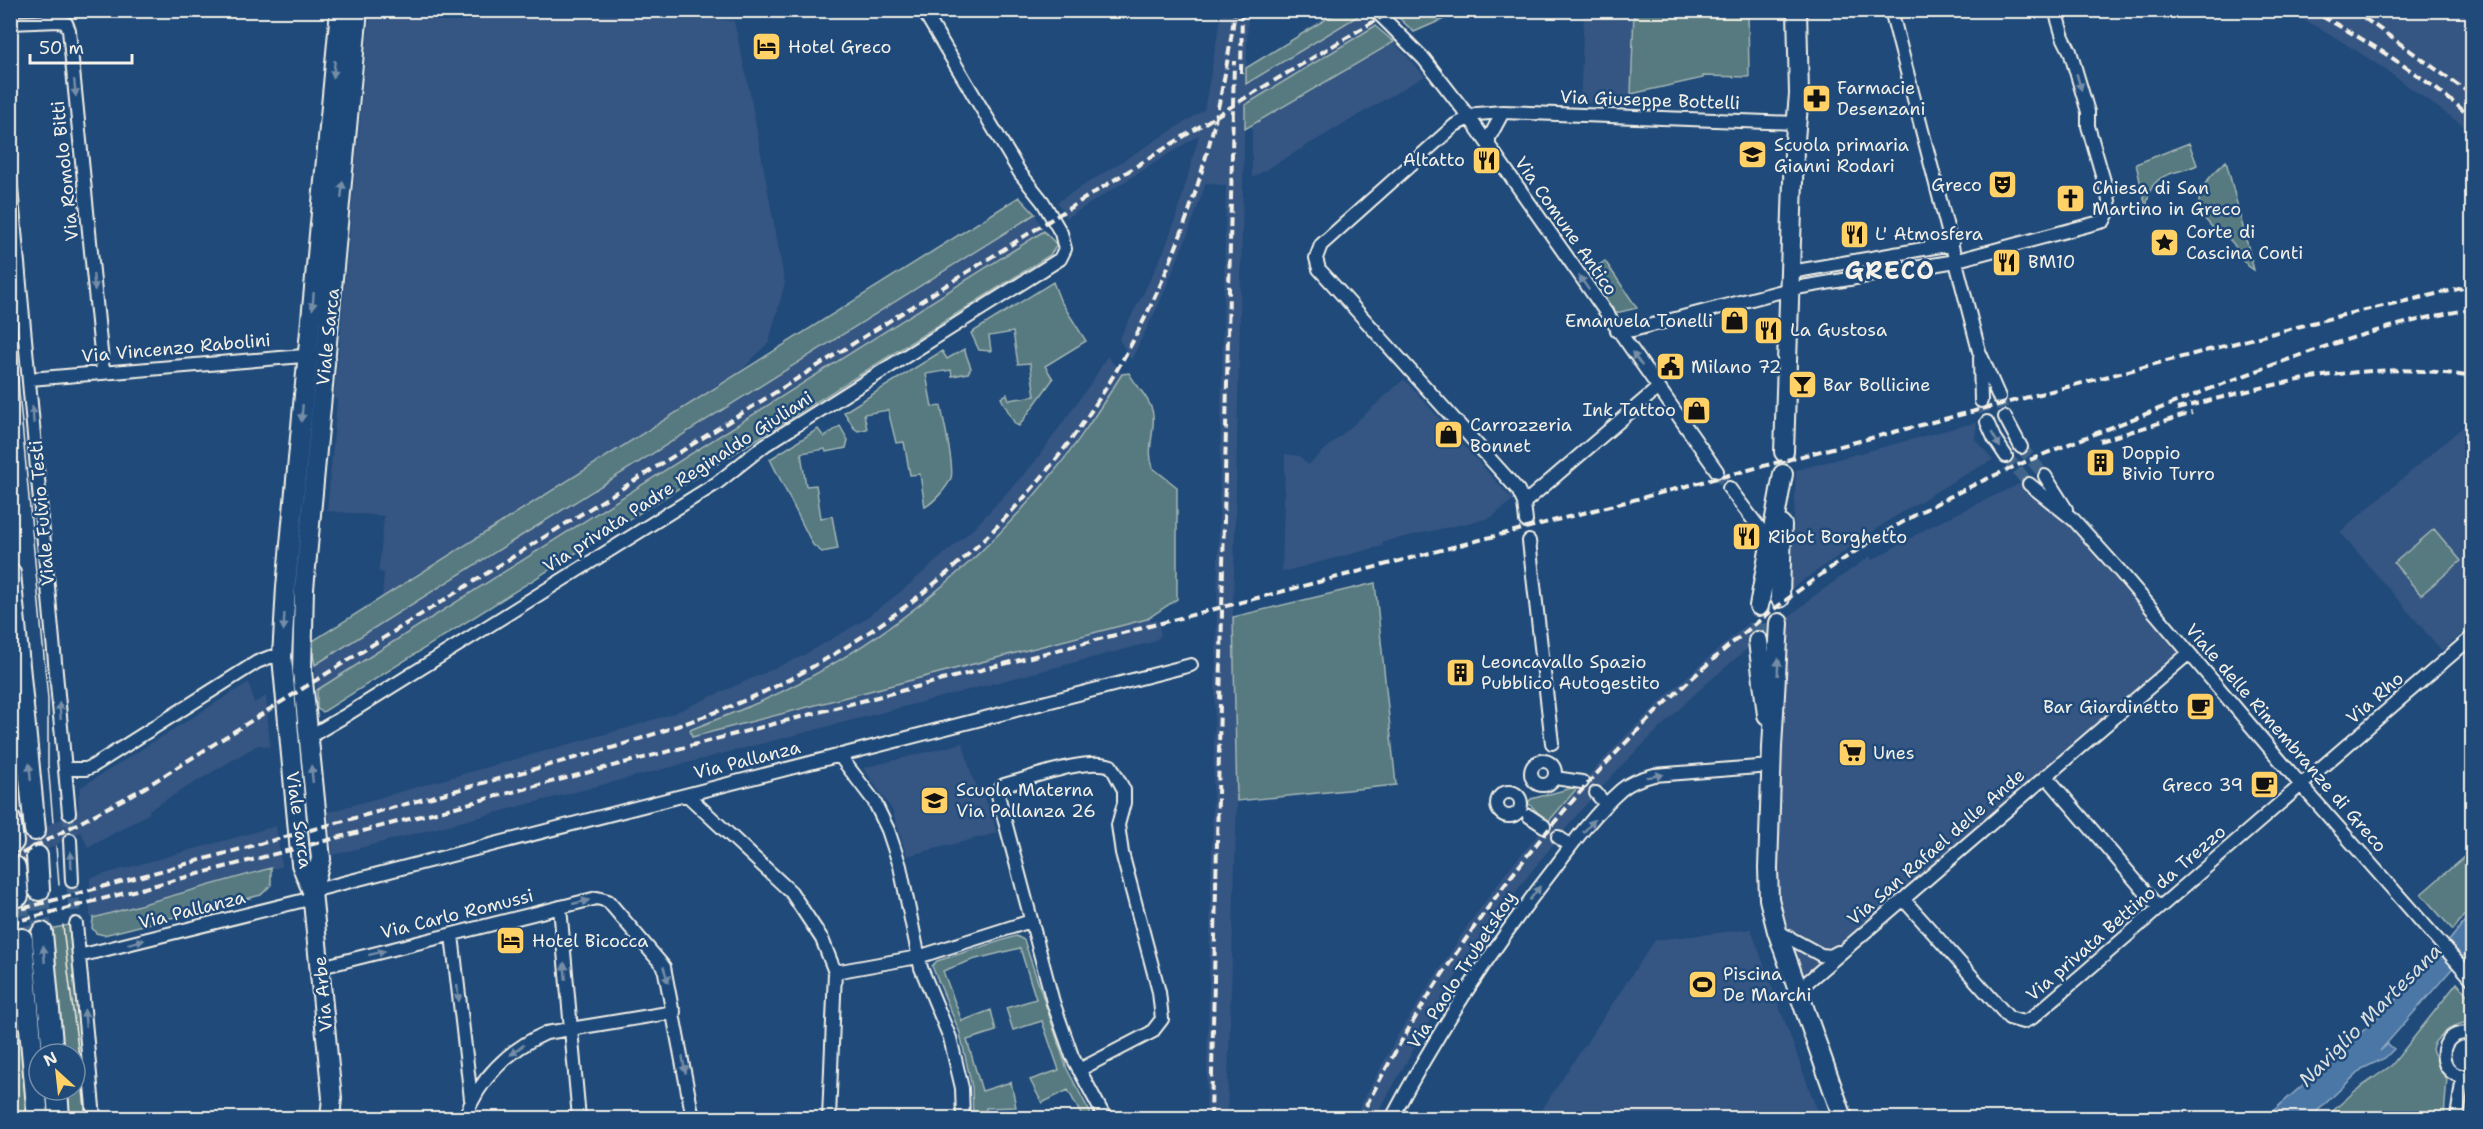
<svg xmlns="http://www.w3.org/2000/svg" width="2483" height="1129" font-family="'Shantell Sans',sans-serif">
<rect width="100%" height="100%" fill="#1f4a7a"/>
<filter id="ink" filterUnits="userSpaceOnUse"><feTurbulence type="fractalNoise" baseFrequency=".0167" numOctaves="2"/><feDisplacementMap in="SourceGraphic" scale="12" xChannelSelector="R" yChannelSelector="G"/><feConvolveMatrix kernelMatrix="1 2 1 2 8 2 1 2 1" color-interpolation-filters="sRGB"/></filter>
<g filter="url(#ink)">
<path fill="#345582" d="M624,11L734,21L749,88L785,283L769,342L741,371L382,599L384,573L379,572V567L384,516L327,511L337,399H334L370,11Z
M1222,11H1248L1246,84L1363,13L1375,26L1245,105L1233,617L1237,801L1227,1118H1206L1226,186L1206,183L1188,234L1160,302L1131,360L1119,339L1143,294L1165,248L1178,211L1199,135L1067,218L1057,202L1204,110Z
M1584,11H1634L1630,105L1580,103Z
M2283,11H2472V132L2374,62L2320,28Z
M1394,42L1425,76L1252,178V126Z
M1035,214L1044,231L317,690L315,665Z
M1107,356L1122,374L1089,426L1049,478L1013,520L963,568L917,606L870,641L822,670L763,700L690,730L693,737L1147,619L1158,621L1161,636L1153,642L333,855L328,812L630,727L674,713L802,656L859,623L904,589L975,527L1034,463L1095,377Z
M1404,379L1513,500L1492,517L1486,519L1382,542L1383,546L1282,572L1285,454L1300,456L1308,465Z
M1977,422L1975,439L1993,460L1957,479L1888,521L1791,589L1796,470Z
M2465,425L2472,434V625L2442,651L2340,532Z
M2021,483L2071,522L2183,653L1799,987L1772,908L1781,623L1814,596L1870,556L1872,560L1931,526Z
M1748,623V648L1696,693L1622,765L1581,810L1523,882L1450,985L1375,1118H1354L1399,1033L1468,925L1508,870L1587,777L1629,732L1672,690Z
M249,682L254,703L266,696L270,747L258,745L149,810L150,813L88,848L81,832L11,868V845L79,809L78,798L81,787Z
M963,743L972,777L990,808L997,833L907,856L892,810L863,768Z
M276,826L282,867L271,869L93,918L90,916V878Z
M1751,929L1820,1118H1536L1655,940Z"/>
<path fill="#567a80" stroke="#a5b6b4" stroke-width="1.5" d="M1341,10L1360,11L1363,13L1246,84V68Z
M1408,11V10L1462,11L1414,32L1397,16Z
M1634,11H1748L1749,77L1703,76V78L1631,94Z
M1375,26L1394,42L1245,129V105Z
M2189,143L2197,165C2182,173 2160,171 2151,189C2148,194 2148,201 2146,207L2136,164Z
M2226,161L2254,270C2241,263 2240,251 2231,241C2226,235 2217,233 2212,227C2185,201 2205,181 2226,161Z
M1019,197L1035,214L315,665L311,642Z
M1044,231L1057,245L1050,255L323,712L317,709V690Z
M1605,261L1637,308L1616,313L1587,273Z
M1053,282L1060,300L1086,341L1045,366L1053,379L1019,426L1015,424L1001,398L1007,394L1009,400L1035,396L1030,363L1018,364L1013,332L989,336L991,351L979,350L971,333Z
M964,349L971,368L968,373L952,376L951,370L926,374L932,407L941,406C943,420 955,466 951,478C947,488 934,502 925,507L920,474L910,475L904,442L896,443L888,410L864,414L867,429L858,431L854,428L844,412L942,351L947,359Z
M1129,373C1136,386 1152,401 1153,415C1155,433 1146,450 1153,468L1177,487V599L1147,619L692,737L690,730C714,720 739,711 762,701C872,651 972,572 1048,479C1076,446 1099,410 1122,374Z
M840,426L848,440L846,448L826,452L825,449L801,453L806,486L816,485L821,518L832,516L838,549L822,552L813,545L770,459L818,429L824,437Z
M2434,529L2461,561L2421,595L2394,563Z
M1375,583L1396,785L1237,801L1233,617Z
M1579,786L1548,822L1528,803L1531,799Z
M2472,850V905L2453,930L2421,894Z
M271,868V885L261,895L104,935L96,933L92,928L93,918Z
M69,925L89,1118H66L63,1090H75V1054H60L50,929Z
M1016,936L1024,940L1067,1069L1093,1118H1083L1068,1090L1042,1103L1030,1080L1059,1070L1042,1021L1013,1030L1006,1008L1036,999L1020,948L972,960L943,971L962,1021L991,1010L996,1031L967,1040L982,1091L1011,1082L1016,1107L986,1108V1118H973L972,1087L960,1033L932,966L937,961Z
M10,940H11L29,1118H11Z
M2457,983L2472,1000V1022C2457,1022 2441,1032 2433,1045L2432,1050L2447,1078L2444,1116L2402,1113L2395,1118H2325L2355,1091L2392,1065Z"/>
<path fill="#4b77a6" stroke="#8fa8c0" stroke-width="1.5" d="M2472,911V946L2380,1051L2388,1044L2394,1049L2385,1058L2362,1069L2310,1118H2265C2338,1054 2415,990 2472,911Z"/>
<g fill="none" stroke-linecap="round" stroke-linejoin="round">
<path stroke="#3f638a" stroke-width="12" stroke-dasharray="12 6" stroke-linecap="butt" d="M1999,397L2005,417
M1981,401L1987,422
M2021,447L2045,476
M2006,456L2029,484
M1717,471L1729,488
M69,813L70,840
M72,881L76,924"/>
<path stroke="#3f638a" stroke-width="18" stroke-dasharray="18 9" stroke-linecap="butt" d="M1758,641L1759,606"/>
<path stroke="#3f638a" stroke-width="20" stroke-dasharray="20 10" stroke-linecap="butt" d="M39,890L42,933
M18,896L22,939"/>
<defs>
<path id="street" d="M1375,10L1424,59L1469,117L1717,471
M1891,10L1979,351L1999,397
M10,23L59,21L66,23L69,30L103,372
M1489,147V138L1503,112
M10,177L69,813
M1791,272L1952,244
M1617,331L1633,330L1790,289L1950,262L2104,221L2110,208L2108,195L2088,126V112L2070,51L2063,37L2055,10
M1980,358L1981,401
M30,379L315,355
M2005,417L2021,447
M1987,422L1994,438L2006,456
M2045,476L2066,509
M2029,484L2074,520L2118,569L2301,785L2472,979
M1729,488L1773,546
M1524,503L1658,388
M1526,521L1524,503L1518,490L1319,269L1316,258L1321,245L1455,125L1477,114L1503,112L1796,123
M1529,541L1552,743
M308,735L314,734L343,717L717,483L765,445L1060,259L1065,249L1061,233L1043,202L1020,173L923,10
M839,755L874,801L888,830L900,866L921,968L950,1038L962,1088L963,1118
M1531 773a12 12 0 1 1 24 0a12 12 0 1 1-24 0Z
M65,769H86L93,766L257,662L270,657H282
M2046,776L2159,908
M1555,778L1582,782
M1497 804a12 12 0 1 1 24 0a12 12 0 1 1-24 0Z
M1596,793L1606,805
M687,795L791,892L822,939L835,972L829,1118
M1529,816L1544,826
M1558,837L1571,846
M70,840L72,881
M312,891L1191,665
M1903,899L2009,1018L2023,1022L2032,1018L2472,637
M560,907L579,1118
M76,924L94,1118
M1777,931L1821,955L1831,956L1838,952
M452,935L471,1099
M79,956L313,898
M321,967L597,898L608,901L664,967L693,1118
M835,972L918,957L1031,921
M1798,990L2188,654
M2472,1034C2433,1026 2435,1085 2472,1075
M1079,1070L1152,1032L1162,1019L1159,992L1122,853L1118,825L1124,803V790L1111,766C1086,757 1031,778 1004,785L1000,789L998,795L1053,1002L1072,1056L1105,1118
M465,1118C478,1080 509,1049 546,1033L674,1012
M1392,1118C1438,1031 1492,948 1553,870C1573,843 1595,813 1621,790C1630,782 1642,778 1654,775L1771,766
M2457,1118L2463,1076"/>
<path id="secondary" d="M1784,452L1794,151L1799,94L1797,10
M1780,598L1782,525
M1759,606L1783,474
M1779,623L1772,747L1768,868L1769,899L1777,931L1843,1118
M1758,641L1767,715
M312,891L321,859L302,671L304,589L358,10
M330,1118L332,1098L312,891L301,864L282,657L286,587L340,10"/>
<path id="primary" d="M10,573L35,830
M10,820L13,842
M37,856L39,890
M15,867L18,896
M42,933L53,1054
M22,939L38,1118
M57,1090L59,1118"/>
</defs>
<use href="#street" stroke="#f4f1e8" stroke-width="16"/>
<use href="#secondary" stroke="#f4f1e8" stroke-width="22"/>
<use href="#primary" stroke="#f4f1e8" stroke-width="24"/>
<use href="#street" stroke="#1f4a7a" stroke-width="12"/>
<use href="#secondary" stroke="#1f4a7a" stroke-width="18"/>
<use href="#primary" stroke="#1f4a7a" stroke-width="20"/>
<path stroke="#f4f1e8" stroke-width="1.5" d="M10,297L48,699V764L53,822
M56,846L59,885
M63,925C69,990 80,1054 86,1118"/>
<path stroke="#f4f1e8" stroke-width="4" stroke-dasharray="9 4.5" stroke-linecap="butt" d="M2310,10C2367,40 2424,76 2472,118
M2353,10L2472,95
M1241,73L1242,10
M2177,409C2276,383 2369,358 2472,377
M2100,441L2192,413
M10,860L144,788L1245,98L1393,10
M10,912L615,747C675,727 735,708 792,678C1054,539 1198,300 1235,10
M10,923L2343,315L2472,286
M1211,1118L1234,61
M1360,1118C1477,885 1666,664 1891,529C1977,477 2072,443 2166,406C2266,367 2365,327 2472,309"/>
</g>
<defs><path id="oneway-solid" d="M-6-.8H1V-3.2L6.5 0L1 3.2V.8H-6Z" transform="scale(1.5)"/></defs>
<g fill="#748da6">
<use href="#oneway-solid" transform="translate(334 69) rotate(95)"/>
<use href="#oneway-solid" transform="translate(2079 82) rotate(74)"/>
<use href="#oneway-solid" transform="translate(75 88) rotate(84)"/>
<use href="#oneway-solid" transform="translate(342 190) rotate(-85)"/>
<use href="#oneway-solid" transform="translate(94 282) rotate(84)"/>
<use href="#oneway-solid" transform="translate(1584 283) rotate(-125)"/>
<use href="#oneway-solid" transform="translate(313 301) rotate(95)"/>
<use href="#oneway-solid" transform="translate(1637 359) rotate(-126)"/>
<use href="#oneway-solid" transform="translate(302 413) rotate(95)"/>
<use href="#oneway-solid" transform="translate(33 415) rotate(-95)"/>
<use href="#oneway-solid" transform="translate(1996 440) rotate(60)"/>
<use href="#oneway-solid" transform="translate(284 622) rotate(93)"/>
<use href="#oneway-solid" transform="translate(1778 667) rotate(-88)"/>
<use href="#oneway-solid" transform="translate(60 711) rotate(-95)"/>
<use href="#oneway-solid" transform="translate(30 772) rotate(-95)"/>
<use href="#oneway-solid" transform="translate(312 774) rotate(-96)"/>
<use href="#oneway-solid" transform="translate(1655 776) rotate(-9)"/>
<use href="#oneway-solid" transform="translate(1589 826) rotate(-49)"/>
<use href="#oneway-solid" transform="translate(71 860) rotate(-93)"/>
<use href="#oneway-solid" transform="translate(1535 893) rotate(-53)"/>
<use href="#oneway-solid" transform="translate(581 902) rotate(-13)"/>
<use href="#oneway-solid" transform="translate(136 942) rotate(-14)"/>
<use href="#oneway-solid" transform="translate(377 953) rotate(-14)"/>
<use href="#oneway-solid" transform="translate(44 954) rotate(-95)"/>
<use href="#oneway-solid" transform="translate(565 971) rotate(-95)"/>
<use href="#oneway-solid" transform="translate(666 975) rotate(72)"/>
<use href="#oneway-solid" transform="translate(458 993) rotate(83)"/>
<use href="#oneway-solid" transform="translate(85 1018) rotate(-95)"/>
<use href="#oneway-solid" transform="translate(517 1050) rotate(143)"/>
<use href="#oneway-solid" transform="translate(684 1065) rotate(80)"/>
</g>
</g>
<defs>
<symbol id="hotel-square" viewBox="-11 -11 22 22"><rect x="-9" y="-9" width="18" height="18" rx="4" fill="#ffd166" stroke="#1f4a7a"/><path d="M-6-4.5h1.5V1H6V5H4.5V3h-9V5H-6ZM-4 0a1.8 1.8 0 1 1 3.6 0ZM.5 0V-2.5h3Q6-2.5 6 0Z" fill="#111"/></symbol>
<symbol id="pharmacy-square" viewBox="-11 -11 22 22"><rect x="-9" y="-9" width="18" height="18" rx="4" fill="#ffd166" stroke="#1f4a7a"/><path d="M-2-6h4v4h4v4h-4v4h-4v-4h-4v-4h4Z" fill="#111"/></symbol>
<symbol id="school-square" viewBox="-11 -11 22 22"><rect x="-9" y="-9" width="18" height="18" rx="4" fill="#ffd166" stroke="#1f4a7a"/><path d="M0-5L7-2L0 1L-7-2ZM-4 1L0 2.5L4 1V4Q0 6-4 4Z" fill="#111"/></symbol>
<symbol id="restaurant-square" viewBox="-11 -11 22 22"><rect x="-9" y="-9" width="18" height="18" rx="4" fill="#ffd166" stroke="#1f4a7a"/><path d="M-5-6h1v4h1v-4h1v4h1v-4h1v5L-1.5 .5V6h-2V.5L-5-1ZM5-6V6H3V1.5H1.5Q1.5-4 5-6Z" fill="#111"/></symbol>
<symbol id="theatre-square" viewBox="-11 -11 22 22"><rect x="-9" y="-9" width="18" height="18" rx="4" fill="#ffd166" stroke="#1f4a7a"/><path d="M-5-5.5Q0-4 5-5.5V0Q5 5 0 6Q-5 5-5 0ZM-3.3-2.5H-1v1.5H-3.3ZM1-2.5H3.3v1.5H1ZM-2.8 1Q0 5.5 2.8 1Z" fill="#111"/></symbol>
<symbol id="church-square" viewBox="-11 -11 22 22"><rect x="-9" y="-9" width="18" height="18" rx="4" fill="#ffd166" stroke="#1f4a7a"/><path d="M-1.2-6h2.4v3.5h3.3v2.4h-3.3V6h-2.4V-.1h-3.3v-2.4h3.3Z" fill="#111"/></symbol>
<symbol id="sight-square" viewBox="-11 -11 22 22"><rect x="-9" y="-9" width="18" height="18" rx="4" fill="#ffd166" stroke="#1f4a7a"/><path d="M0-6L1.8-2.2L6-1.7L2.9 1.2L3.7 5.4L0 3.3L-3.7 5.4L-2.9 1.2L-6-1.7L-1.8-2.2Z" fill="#111"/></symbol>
<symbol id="shop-square" viewBox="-11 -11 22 22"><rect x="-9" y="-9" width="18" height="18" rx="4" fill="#ffd166" stroke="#1f4a7a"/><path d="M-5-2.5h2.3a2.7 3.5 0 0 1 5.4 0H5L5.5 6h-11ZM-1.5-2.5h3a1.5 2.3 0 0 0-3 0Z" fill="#111"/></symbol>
<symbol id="civic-square" viewBox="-11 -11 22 22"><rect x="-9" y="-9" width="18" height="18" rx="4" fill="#ffd166" stroke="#1f4a7a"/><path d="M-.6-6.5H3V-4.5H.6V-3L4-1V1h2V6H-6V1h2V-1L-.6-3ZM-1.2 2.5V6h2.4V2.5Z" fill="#111"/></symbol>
<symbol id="bar-square" viewBox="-11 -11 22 22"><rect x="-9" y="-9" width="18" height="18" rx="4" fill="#ffd166" stroke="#1f4a7a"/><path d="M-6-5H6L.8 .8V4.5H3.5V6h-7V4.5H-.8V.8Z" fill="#111"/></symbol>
<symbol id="building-square" viewBox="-11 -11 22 22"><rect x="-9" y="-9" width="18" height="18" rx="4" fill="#ffd166" stroke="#1f4a7a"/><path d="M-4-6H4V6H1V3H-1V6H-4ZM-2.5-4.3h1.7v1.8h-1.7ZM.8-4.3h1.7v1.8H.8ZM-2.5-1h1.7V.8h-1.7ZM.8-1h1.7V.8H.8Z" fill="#111"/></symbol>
<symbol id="cafe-square" viewBox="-11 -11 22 22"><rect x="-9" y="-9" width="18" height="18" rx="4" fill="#ffd166" stroke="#1f4a7a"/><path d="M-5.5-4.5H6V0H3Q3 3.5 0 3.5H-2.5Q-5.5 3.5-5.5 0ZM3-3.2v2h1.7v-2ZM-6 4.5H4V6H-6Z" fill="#111"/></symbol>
<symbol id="supermarket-square" viewBox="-11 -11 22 22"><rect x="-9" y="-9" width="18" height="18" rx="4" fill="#ffd166" stroke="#1f4a7a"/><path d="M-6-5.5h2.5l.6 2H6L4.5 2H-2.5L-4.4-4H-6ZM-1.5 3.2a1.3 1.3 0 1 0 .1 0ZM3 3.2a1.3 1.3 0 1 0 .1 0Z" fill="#111"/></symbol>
<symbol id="stadium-square" viewBox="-11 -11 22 22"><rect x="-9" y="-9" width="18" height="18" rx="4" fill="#ffd166" stroke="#1f4a7a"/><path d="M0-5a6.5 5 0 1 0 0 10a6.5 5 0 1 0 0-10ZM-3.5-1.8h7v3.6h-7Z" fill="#111"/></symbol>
</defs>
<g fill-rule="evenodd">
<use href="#hotel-square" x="750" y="30" width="33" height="33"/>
<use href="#pharmacy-square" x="1800" y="82" width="33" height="33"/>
<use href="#school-square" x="1736" y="138" width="33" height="33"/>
<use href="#restaurant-square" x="1470" y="144" width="33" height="33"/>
<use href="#theatre-square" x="1986" y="168" width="33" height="33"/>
<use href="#church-square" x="2054" y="182" width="33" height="33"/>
<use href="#restaurant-square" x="1838" y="218" width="33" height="33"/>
<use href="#sight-square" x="2148" y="226" width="33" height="33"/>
<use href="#restaurant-square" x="1990" y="246" width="33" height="33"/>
<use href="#shop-square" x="1718" y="304" width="33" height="33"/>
<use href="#restaurant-square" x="1752" y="314" width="33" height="33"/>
<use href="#civic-square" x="1654" y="350" width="33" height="33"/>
<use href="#bar-square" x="1786" y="368" width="33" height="33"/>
<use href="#shop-square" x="1680" y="394" width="33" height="33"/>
<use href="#shop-square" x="1432" y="418" width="33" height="33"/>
<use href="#building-square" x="2084" y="446" width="33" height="33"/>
<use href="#restaurant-square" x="1730" y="520" width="33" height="33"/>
<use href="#building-square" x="1444" y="656" width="33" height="33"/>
<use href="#cafe-square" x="2184" y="690" width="33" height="33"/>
<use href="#supermarket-square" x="1836" y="736" width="33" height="33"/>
<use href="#cafe-square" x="2248" y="768" width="33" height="33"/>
<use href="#school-square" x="918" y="784" width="33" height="33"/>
<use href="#hotel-square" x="494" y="924" width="33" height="33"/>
<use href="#stadium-square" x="1686" y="968" width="33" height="33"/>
</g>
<g text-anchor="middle" stroke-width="5" stroke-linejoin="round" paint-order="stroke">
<g font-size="18" fill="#f4f1e8" stroke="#1f4a7a" text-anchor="start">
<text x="788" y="53">Hotel Greco</text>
<text x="1837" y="94">Farmacie<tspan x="1837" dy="21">Desenzani</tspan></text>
<text x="1774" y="151">Scuola primaria<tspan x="1774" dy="21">Gianni Rodari</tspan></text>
<text x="1465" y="166" text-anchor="end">Altatto</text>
<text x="1982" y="191" text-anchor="end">Greco</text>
<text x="2092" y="194">Chiesa di San<tspan x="2092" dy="21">Martino in Greco</tspan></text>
<text x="2186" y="238">Corte di<tspan x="2186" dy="21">Cascina Conti</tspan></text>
<text x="1875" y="240">L' Atmosfera</text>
<text x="2028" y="268">BM10</text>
<text x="1713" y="327" text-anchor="end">Emanuela Tonelli</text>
<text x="1790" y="336">La Gustosa</text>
<text x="1691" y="373">Milano 72</text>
<text x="1823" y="391">Bar Bollicine</text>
<text x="1676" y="416" text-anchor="end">Ink Tattoo</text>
<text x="1470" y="431">Carrozzeria<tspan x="1470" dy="21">Bonnet</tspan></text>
<text x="2122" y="459">Doppio<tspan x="2122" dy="21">Bivio Turro</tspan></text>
<text x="1768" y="543">Ribot Borghetto</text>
<text x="1481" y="668">Leoncavallo Spazio<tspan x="1481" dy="21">Pubblico Autogestito</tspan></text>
<text x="2179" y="713" text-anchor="end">Bar Giardinetto</text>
<text x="1873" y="759">Unes</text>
<text x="2243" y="791" text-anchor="end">Greco 39</text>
<text x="956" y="796">Scuola Materna<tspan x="956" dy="21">Via Pallanza 26</tspan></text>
<text x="532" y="947">Hotel Bicocca</text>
<text x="1723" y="980">Piscina<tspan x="1723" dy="21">De Marchi</tspan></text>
</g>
<g font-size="18" fill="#f4f1e8" stroke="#1f4a7a">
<text transform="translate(1650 100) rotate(2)" y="6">Via Giuseppe Bottelli</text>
<text transform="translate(65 171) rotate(-96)" y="6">Via Romolo Bitti</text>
<text transform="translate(1566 226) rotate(55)" y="6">Via Comune Antico</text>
<text transform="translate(328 337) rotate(-84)" y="6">Viale Sarca</text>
<text transform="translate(176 348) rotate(-5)" y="6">Via Vincenzo Rabolini</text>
<text transform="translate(678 482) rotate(-33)" y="6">Via privata Padre Reginaldo Giuliani</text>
<text transform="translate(42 513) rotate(-95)" y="6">Viale Fulvio Testi</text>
<text transform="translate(2375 698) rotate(-41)" y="6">Via Rho</text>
<text transform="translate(2286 738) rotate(49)" y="6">Viale delle Rimembranze di Greco</text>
<text transform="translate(747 760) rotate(-14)" y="6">Via Pallanza</text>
<text transform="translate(299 820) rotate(82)" y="6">Viale Sarca</text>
<text transform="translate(1936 847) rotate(-41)" y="6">Via San Rafael delle Ande</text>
<text transform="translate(192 910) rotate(-14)" y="6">Via Pallanza</text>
<text transform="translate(2126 913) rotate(-41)" y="6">Via privata Bettino da Trezzo</text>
<text transform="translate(457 914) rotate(-14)" y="6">Via Carlo Romussi</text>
<text transform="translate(1462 970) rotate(-57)" y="6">Via Paolo Trubetskoy</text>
<text transform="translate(323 994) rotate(-95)" y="6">Via Arbe</text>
</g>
<g font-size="20" font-style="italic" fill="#dbdfde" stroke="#1f4a7a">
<text transform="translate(2370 1015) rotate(-45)" y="7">Naviglio Martesana</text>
</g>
<g font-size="24" font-weight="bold" letter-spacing="1.5" fill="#f4f1e8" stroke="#1f4a7a">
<text x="1890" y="279">GRECO</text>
</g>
</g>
<rect width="2483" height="1129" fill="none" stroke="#1f4a7a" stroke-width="36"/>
<rect x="18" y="18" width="2447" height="1093" fill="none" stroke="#f4f1e8" stroke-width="2" filter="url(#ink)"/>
<g transform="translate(57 1072) rotate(333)"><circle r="28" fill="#1f4a7a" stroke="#748da6" stroke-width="1.5"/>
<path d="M0-4.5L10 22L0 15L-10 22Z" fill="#ffd166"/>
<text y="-9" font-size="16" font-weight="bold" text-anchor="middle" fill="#f4f1e8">N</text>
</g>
<path d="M30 54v9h102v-9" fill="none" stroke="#f4f1e8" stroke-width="3"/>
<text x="39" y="54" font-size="18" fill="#f4f1e8" stroke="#1f4a7a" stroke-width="4.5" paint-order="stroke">50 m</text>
</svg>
